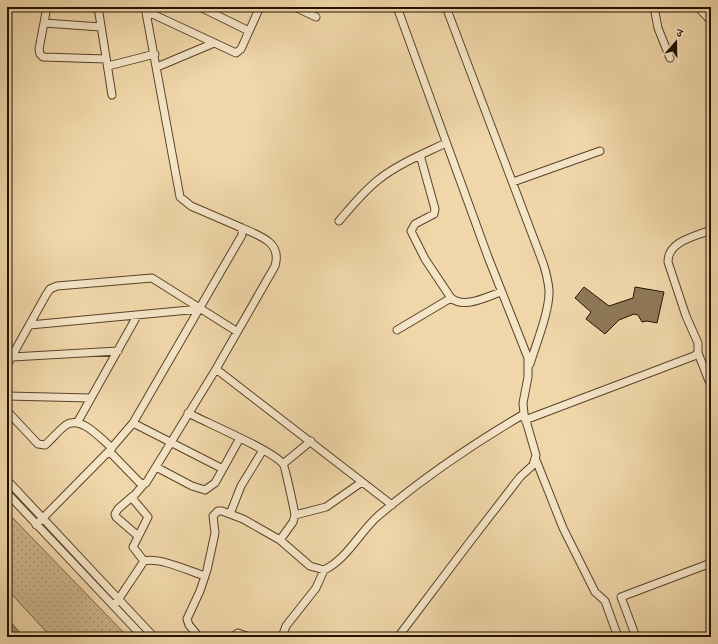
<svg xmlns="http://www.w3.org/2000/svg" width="718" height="644" font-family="'Sorts Mill Goudy','Noto Serif Devanagari',serif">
<defs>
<pattern id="grass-dots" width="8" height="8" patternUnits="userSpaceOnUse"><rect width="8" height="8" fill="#cdb58c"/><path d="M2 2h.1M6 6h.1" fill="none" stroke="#b09b77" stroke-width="1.8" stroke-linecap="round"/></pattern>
<pattern id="water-ripples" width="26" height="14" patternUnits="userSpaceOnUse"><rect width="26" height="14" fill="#ab9470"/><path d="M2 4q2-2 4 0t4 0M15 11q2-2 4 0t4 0" fill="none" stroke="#8b775a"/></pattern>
</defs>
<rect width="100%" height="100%" fill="#f0d7a9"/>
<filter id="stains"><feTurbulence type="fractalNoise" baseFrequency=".005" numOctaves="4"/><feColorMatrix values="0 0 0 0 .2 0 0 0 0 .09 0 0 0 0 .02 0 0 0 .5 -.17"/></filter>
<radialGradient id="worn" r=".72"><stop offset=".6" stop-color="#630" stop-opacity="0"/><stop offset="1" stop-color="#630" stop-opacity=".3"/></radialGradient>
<path fill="url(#grass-dots)" stroke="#796346" d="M7,512L128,637H51L7,589Z"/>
<path fill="url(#water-ripples)" stroke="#756043" d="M7,618L24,637H7Z"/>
<path fill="#8f7858" stroke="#251100" d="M584,287L609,306L633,298L635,287L664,292L657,323L647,321L642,322L638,315L634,314L619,320L605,334L586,319L591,312L575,298Z"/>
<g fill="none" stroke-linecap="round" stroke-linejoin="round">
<defs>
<path id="minor" d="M47,7L39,49L40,54L43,57L106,59
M98,7L112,95
M134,7H147
M200,7L249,31
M295,7L316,17
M397,7L488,257L528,358V377L523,403L524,414L536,455L533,465L520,477L469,543L398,637
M446,7L543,263C546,272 548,280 549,290C550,310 536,344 530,364
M654,7L658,28L670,58
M698,7L711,21
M146,11L236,53L241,49L260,7
M44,23L101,27
M108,66L155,54
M157,67L214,43
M420,155L435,209L434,214L415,224L411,231L425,259L451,298C464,309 486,297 501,292
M513,182L600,151
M339,221C351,207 363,192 378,180C398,164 423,154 446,143
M30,325L200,309
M397,330L451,298
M698,353L711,386
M12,357L118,351
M7,365L46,295L50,289L57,286L152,278L236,331
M216,369L392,505
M7,396L90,398
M7,411L38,444L45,445C52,439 58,431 66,425C81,415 101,439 112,448
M188,413C205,422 274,451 283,464C285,466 294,509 295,515L293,522L280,540
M525,420L694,356L698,353V343L686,316L668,262C668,241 694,237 711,230
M77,423L137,316
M133,423L223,469
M109,451L139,482L144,484L146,483L216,369L275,266C282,242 260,236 242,228
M536,460L563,528L595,592L605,601L618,637
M283,464L311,441
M156,467L192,486L205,490L215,483L240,438
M7,480L154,637
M144,484L132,498L148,517L133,547L144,561
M7,493L143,637
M133,496L118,509L115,514L116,517L138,536
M230,514L241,486L263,450
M295,515L326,507L362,482
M36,525L109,451L133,423L242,235V228L191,206L180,197L145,7
M116,603L144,561C160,557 189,571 205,576
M199,637L189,625L187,619L200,591L207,570L215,533L213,516L218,511H222L243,519L280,540L310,566L324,570C347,559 359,533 378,516C423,478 473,444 524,414
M232,637L238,633L249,637
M282,637L286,626L316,588L324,570
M636,637L621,597L711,563"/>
</defs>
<use href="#minor" stroke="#58422a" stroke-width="9"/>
<use href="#minor" stroke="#f5e5c7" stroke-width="7"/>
</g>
<rect width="718" height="644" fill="none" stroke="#f0d7a9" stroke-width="24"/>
<rect x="8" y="8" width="702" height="628" fill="none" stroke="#251100" stroke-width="2"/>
<rect x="12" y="12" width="694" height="620" fill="none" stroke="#251100"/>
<g transform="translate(676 42) rotate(20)" stroke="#f5e5c7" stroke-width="3" paint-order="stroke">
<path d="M0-3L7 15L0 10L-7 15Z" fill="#251100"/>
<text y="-6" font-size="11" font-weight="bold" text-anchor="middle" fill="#251100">उ</text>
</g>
<rect width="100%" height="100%" filter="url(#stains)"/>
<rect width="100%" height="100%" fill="url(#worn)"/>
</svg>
